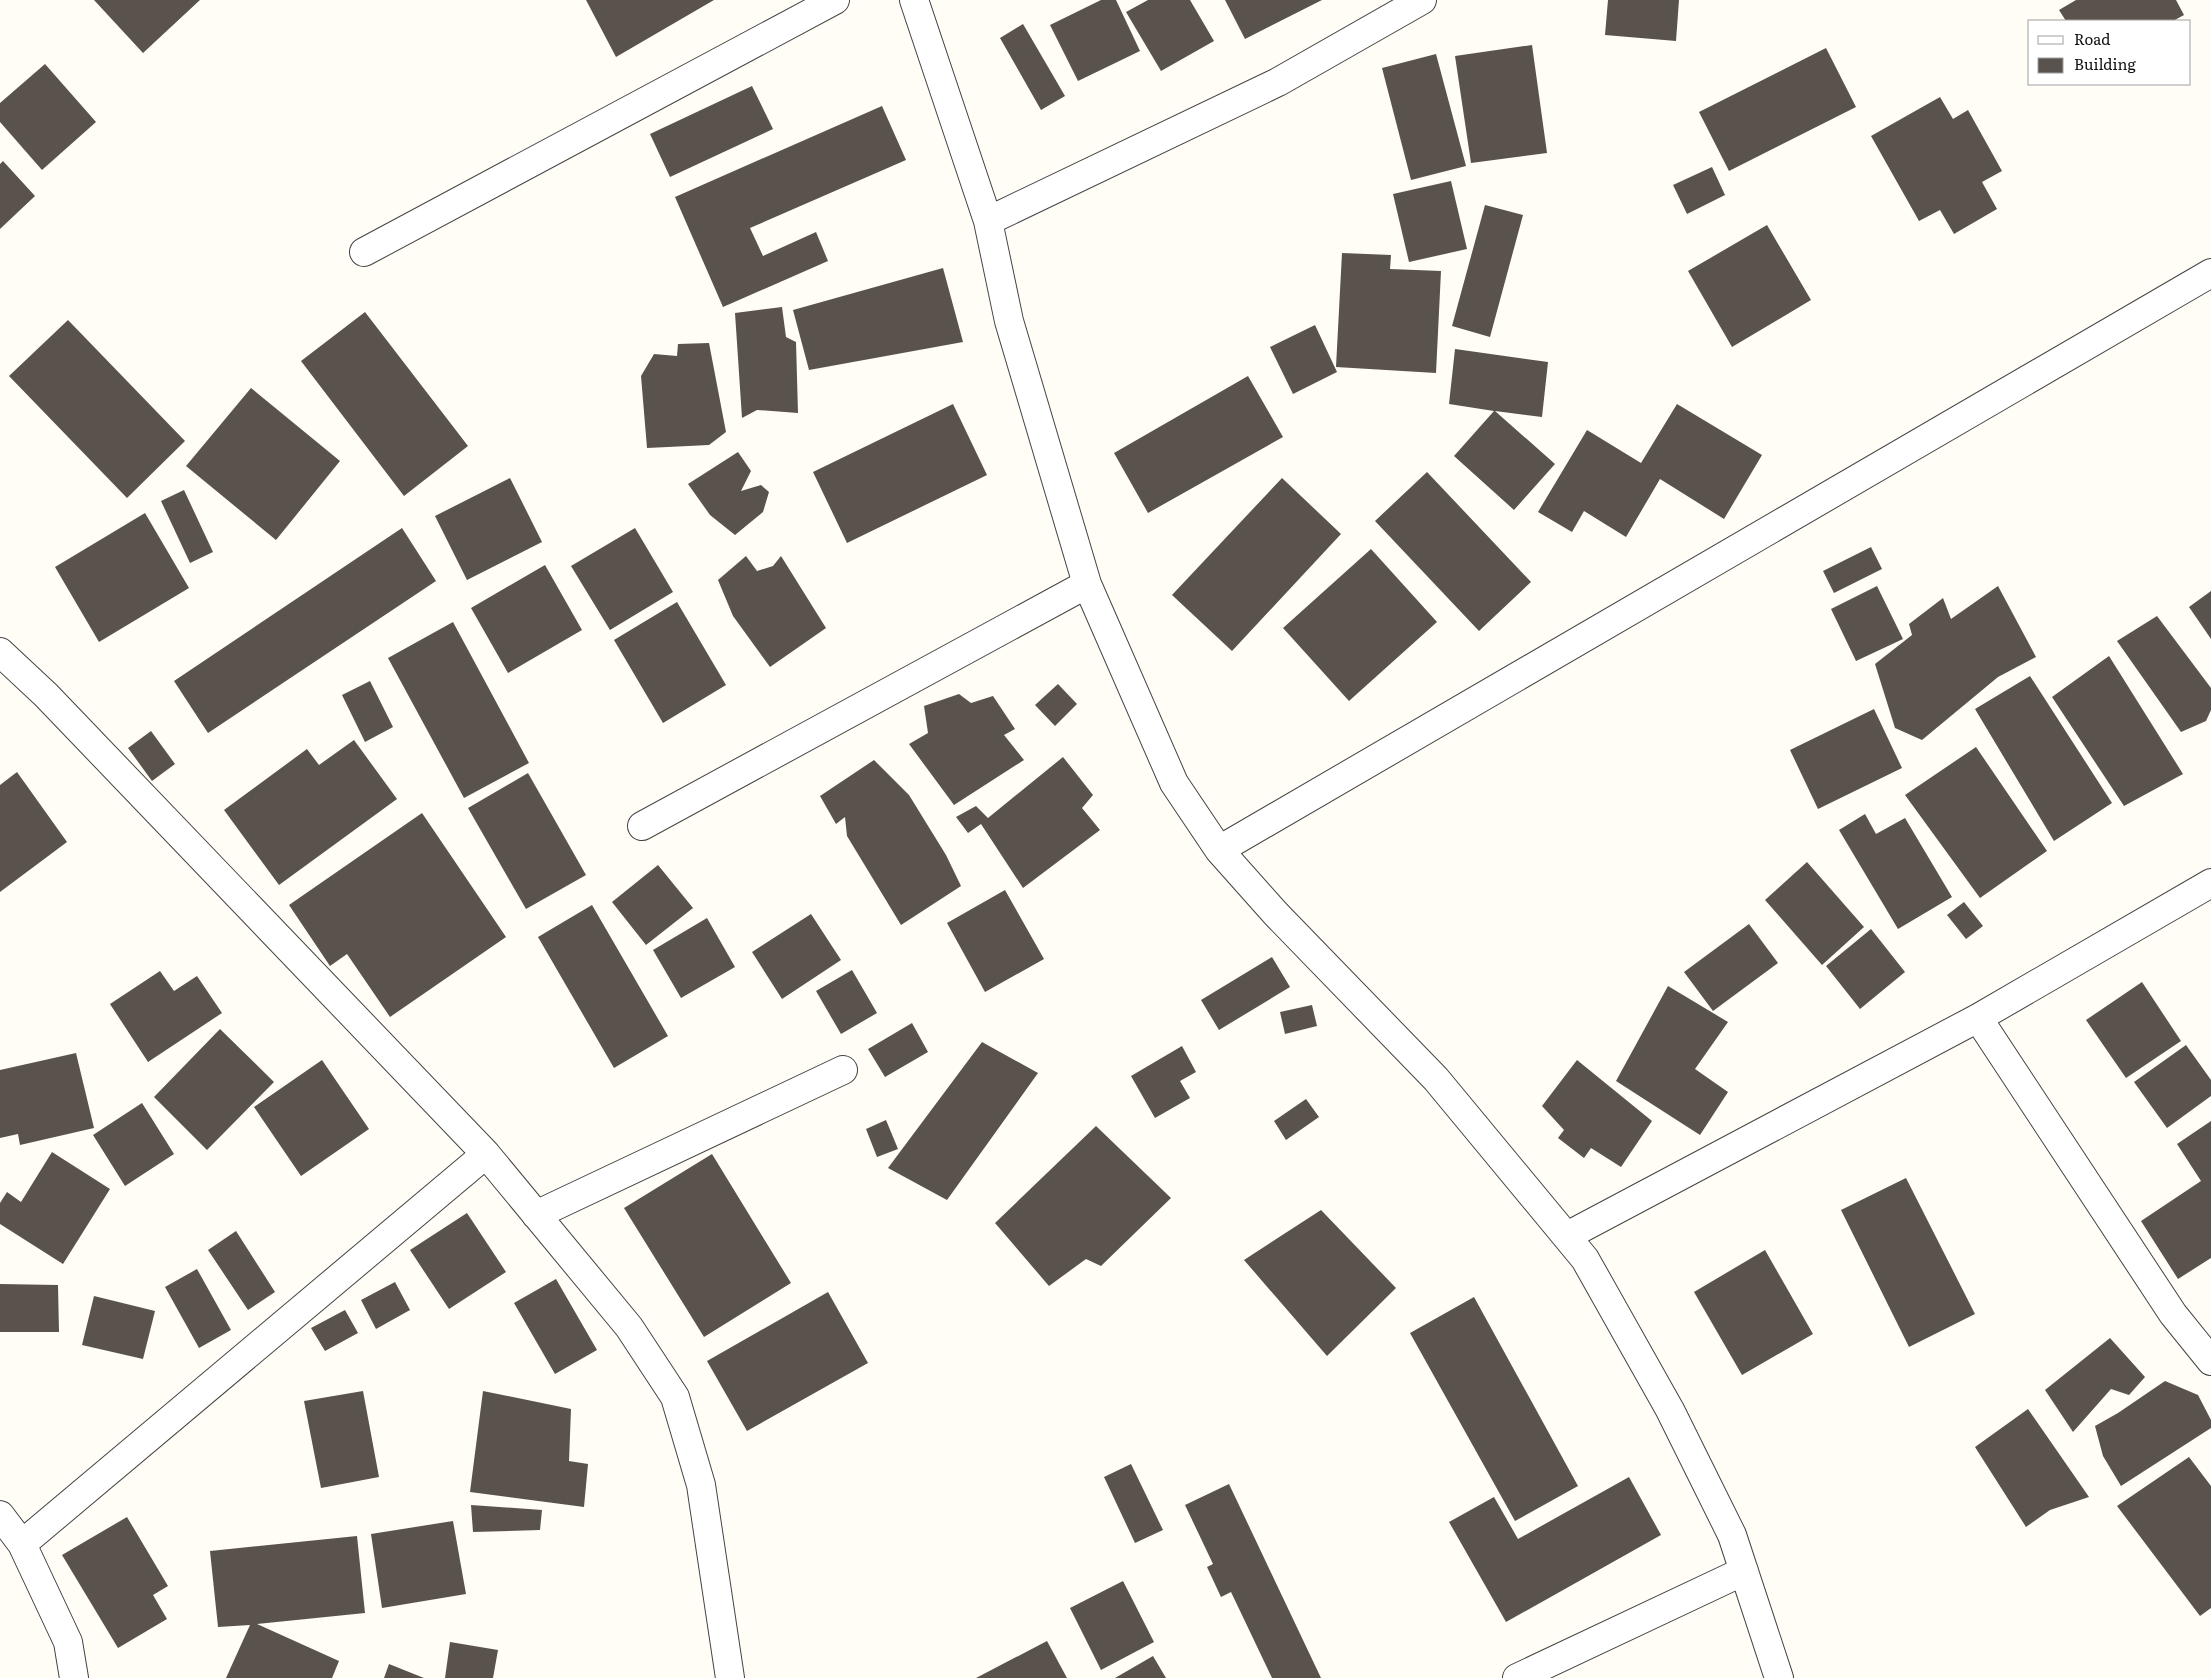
<svg xmlns="http://www.w3.org/2000/svg" width="2211" height="1678" font-family="Literata,serif">
<rect width="100%" height="100%" fill="#fffdf5"/>
<path fill="#5a524d" d="M94,0H200L143,53Z
M586,0H714L616,57Z
M1101,0H1116L1140,51L1078,81L1050,25Z
M1148,0H1190L1214,41L1161,71L1126,12Z
M1225,0H1322L1245,39Z
M1608,0H1679L1676,41L1605,35Z
M2076,0H2176L2184,15L2173,21H2066L2059,10Z
M1023,24L1065,96L1041,110L1000,38Z
M1532,45L1547,153L1471,163L1455,56Z
M1826,48L1856,107L1729,171L1699,112Z
M1436,54L1466,166L1411,180L1382,68Z
M45,64L96,122L42,170L0,122V103Z
M752,86L773,129L670,177L650,134Z
M1940,97L1953,119L1968,110L2002,171L1982,182L1997,209L1954,234L1940,210L1919,221L1871,136Z
M882,106L906,160L750,228L763,256L816,232L828,261L723,307L675,197Z
M3,161L35,196L0,229V164Z
M1712,167L1725,195L1687,214L1673,185Z
M1451,181L1467,249L1409,262L1393,194Z
M1485,205L1523,215L1490,337L1452,326Z
M1767,225L1811,300L1732,347L1688,271Z
M1342,253L1391,255L1390,269L1441,271L1436,373L1336,367Z
M943,268L963,342L809,370L793,310Z
M782,307L786,337L796,342L798,413L757,410L742,418L735,313Z
M365,312L468,446L404,496L301,361Z
M68,320L185,441L127,498L9,376Z
M1315,325L1337,372L1293,394L1270,347Z
M709,343L726,432L709,445L647,448L641,376L654,354L677,356L678,344Z
M1455,349L1548,362L1542,417L1495,411L1555,464L1514,510L1454,456L1494,411L1449,404Z
M1248,376L1283,437L1148,513L1114,453Z
M251,388L340,461L276,540L186,466Z
M953,404L987,475L847,543L813,472Z
M1677,404L1762,455L1724,519L1660,479L1626,537L1584,511L1572,532L1538,512L1587,430L1641,463Z
M738,452L751,471L741,491L761,485L769,492L763,512L735,535L710,515L688,484Z
M1427,472L1531,582L1479,631L1375,521Z
M510,478L542,542L467,580L435,516Z
M1282,478L1341,534L1232,651L1172,595Z
M184,490L213,552L190,563L161,501Z
M145,513L189,588L99,642L55,567Z
M402,528L436,581L208,733L174,681Z
M635,528L673,592L610,630L571,566Z
M1871,547L1882,569L1834,593L1823,571Z
M1371,549L1437,622L1349,701L1283,628Z
M746,556L757,571L773,566L781,556L826,628L770,667L733,616L718,580Z
M545,565L582,630L508,673L471,608Z
M1877,586L1903,639L1856,661L1831,609Z
M1998,586L2036,657L1998,677L1922,740L1895,728L1875,664L1912,635L1909,624L1943,598L1951,619Z
M2211,591V639L2189,607Z
M677,602L726,685L663,723L614,640Z
M2157,616L2211,688V710L2206,721L2181,732L2117,641Z
M453,622L529,763L464,798L388,658Z
M2109,656L2183,774L2124,806L2052,697Z
M2030,676L2112,803L2054,841L1975,709Z
M370,681L393,727L365,742L342,695Z
M1058,684L1077,704L1055,726L1035,705Z
M959,694L971,703L993,696L1015,729L1004,735L1024,760L954,805L909,744L928,733L924,706Z
M1874,709L1902,768L1818,809L1790,750Z
M151,731L175,764L152,781L128,748Z
M354,740L397,799L279,885L224,810L307,749L319,765Z
M1976,747L2047,851L1980,898L1905,795Z
M1063,757L1093,795L1082,808L1100,830L1023,888L981,824L968,833L956,817L976,806L988,818Z
M874,760L909,795L946,855L961,886L901,925L847,836L845,817L836,824L820,796Z
M17,772L67,842L0,892V785Z
M528,773L586,875L526,909L468,808Z
M422,813L506,937L390,1017L347,954L330,966L289,905Z
M1865,814L1876,834L1905,818L1952,897L1898,929L1839,830Z
M1807,862L1864,927L1822,965L1765,900Z
M658,865L693,908L646,945L612,902Z
M1005,890L1044,959L985,992L947,923Z
M1964,902L1983,926L1966,939L1947,915Z
M592,905L668,1036L614,1068L538,937Z
M811,914L841,960L782,999L752,952Z
M707,918L735,967L681,998L653,950Z
M1749,924L1778,963L1713,1011L1684,972Z
M1871,929L1905,972L1860,1009L1826,966Z
M1272,957L1290,987L1219,1030L1201,1000Z
M852,970L877,1013L841,1034L816,991Z
M160,971L174,991L197,976L222,1013L148,1062L110,1004Z
M2142,982L2181,1041L2126,1078L2086,1020Z
M1668,986L1728,1022L1695,1069L1728,1092L1700,1135L1616,1081Z
M1312,1005L1317,1026L1285,1034L1280,1012Z
M912,1023L928,1052L885,1077L868,1049Z
M220,1029L274,1082L207,1150L154,1097Z
M982,1042L1038,1073L947,1200L888,1168Z
M2186,1045L2211,1080V1096L2167,1128L2134,1082Z
M1182,1046L1196,1072L1180,1081L1190,1098L1155,1118L1131,1076Z
M76,1053L94,1128L20,1145L18,1134L0,1138V1070Z
M322,1060L369,1129L301,1176L254,1107Z
M1577,1060L1652,1121L1621,1167L1591,1148L1584,1158L1558,1138L1564,1130L1542,1106Z
M1306,1099L1319,1117L1286,1140L1274,1121Z
M142,1103L174,1154L125,1186L93,1135Z
M886,1120L898,1149L877,1157L866,1129Z
M2211,1121V1258L2178,1279L2141,1221L2201,1181L2177,1144Z
M1096,1126L1171,1198L1101,1266L1086,1259L1049,1286L995,1223Z
M52,1152L110,1189L63,1264L0,1224V1203L7,1192L21,1202Z
M712,1154L791,1283L704,1337L624,1208Z
M1906,1178L1975,1314L1909,1347L1841,1210Z
M1321,1210L1396,1288L1327,1356L1244,1260Z
M467,1213L506,1272L449,1309L410,1250Z
M236,1231L275,1292L248,1310L208,1250Z
M1765,1250L1813,1334L1742,1375L1694,1292Z
M197,1269L231,1330L199,1348L165,1287Z
M556,1279L597,1350L555,1374L514,1303Z
M395,1282L410,1310L376,1329L361,1300Z
M0,1284L58,1285L59,1332H0Z
M828,1292L868,1363L747,1431L707,1361Z
M94,1296L155,1311L143,1359L82,1345Z
M1474,1297L1578,1486L1515,1521L1410,1333Z
M345,1310L358,1333L325,1351L311,1328Z
M2110,1338L2145,1377L2129,1395L2111,1389L2073,1432L2045,1390Z
M2165,1381L2198,1395L2211,1420V1428L2121,1486L2103,1456L2095,1426L2118,1413Z
M363,1391L379,1477L321,1488L304,1401Z
M483,1391L571,1409L569,1461L588,1464L584,1507L470,1492Z
M2028,1409L2089,1497L2050,1510L2026,1527L1975,1447Z
M2189,1457L2211,1486V1608L2200,1616L2117,1506Z
M1131,1464L1163,1530L1135,1543L1104,1477Z
M1629,1477L1661,1535L1506,1622L1449,1522L1494,1497L1518,1539Z
M1229,1484L1321,1678H1272L1231,1592L1221,1597L1207,1567L1213,1564L1185,1505Z
M471,1505L542,1510L540,1530L473,1532Z
M127,1517L168,1586L153,1595L167,1619L118,1648L62,1555Z
M453,1521L466,1594L382,1608L371,1534Z
M357,1536L365,1613L257,1624L339,1661L332,1678H226L250,1625L218,1627L210,1551Z
M1123,1581L1154,1642L1101,1670L1070,1608Z
M1047,1641L1067,1678H976Z
M450,1642L498,1650L493,1678H445Z
M1153,1656L1166,1678H1115Z
M389,1664L424,1678H384Z"/>
<g fill="none" stroke-linecap="round" stroke-linejoin="round">
<defs>
<path id="minor" d="M914,0L988,221L1009,321L1087,584L1174,783L1219,850L1276,914L1436,1079L1585,1259L1670,1410L1732,1535L1779,1678
M988,221L1278,82L1422,0
M364,252L835,0
M0,652L46,695L486,1154L629,1327L675,1397L701,1485L730,1678
M642,826L1087,584
M1219,850L2211,273
M1978,1018L2173,1314L2211,1361
M536,1215L843,1070
M1567,1236L1978,1018L2211,883
M0,1515L22,1544L68,1642L74,1678
M22,1544L486,1154
M1517,1678L1744,1571"/>
</defs>
<use href="#minor" stroke="#444" stroke-width="30"/>
<use href="#minor" stroke="#fff" stroke-width="28"/>
</g>
<rect x="2028" y="20" width="162" height="65" fill="#ffffff" stroke="#a0a0a0"/>
<rect x="2038" y="36" width="25" height="8" fill="#ffffff" stroke="#a0a0a0"/>
<text x="2074" y="45" font-size="15" fill="#111111">Road</text>
<rect x="2038" y="58" width="25" height="15" fill="#5a524d" stroke="#a0a0a0"/>
<text x="2074" y="70" font-size="15" fill="#111111">Building</text>
</svg>
